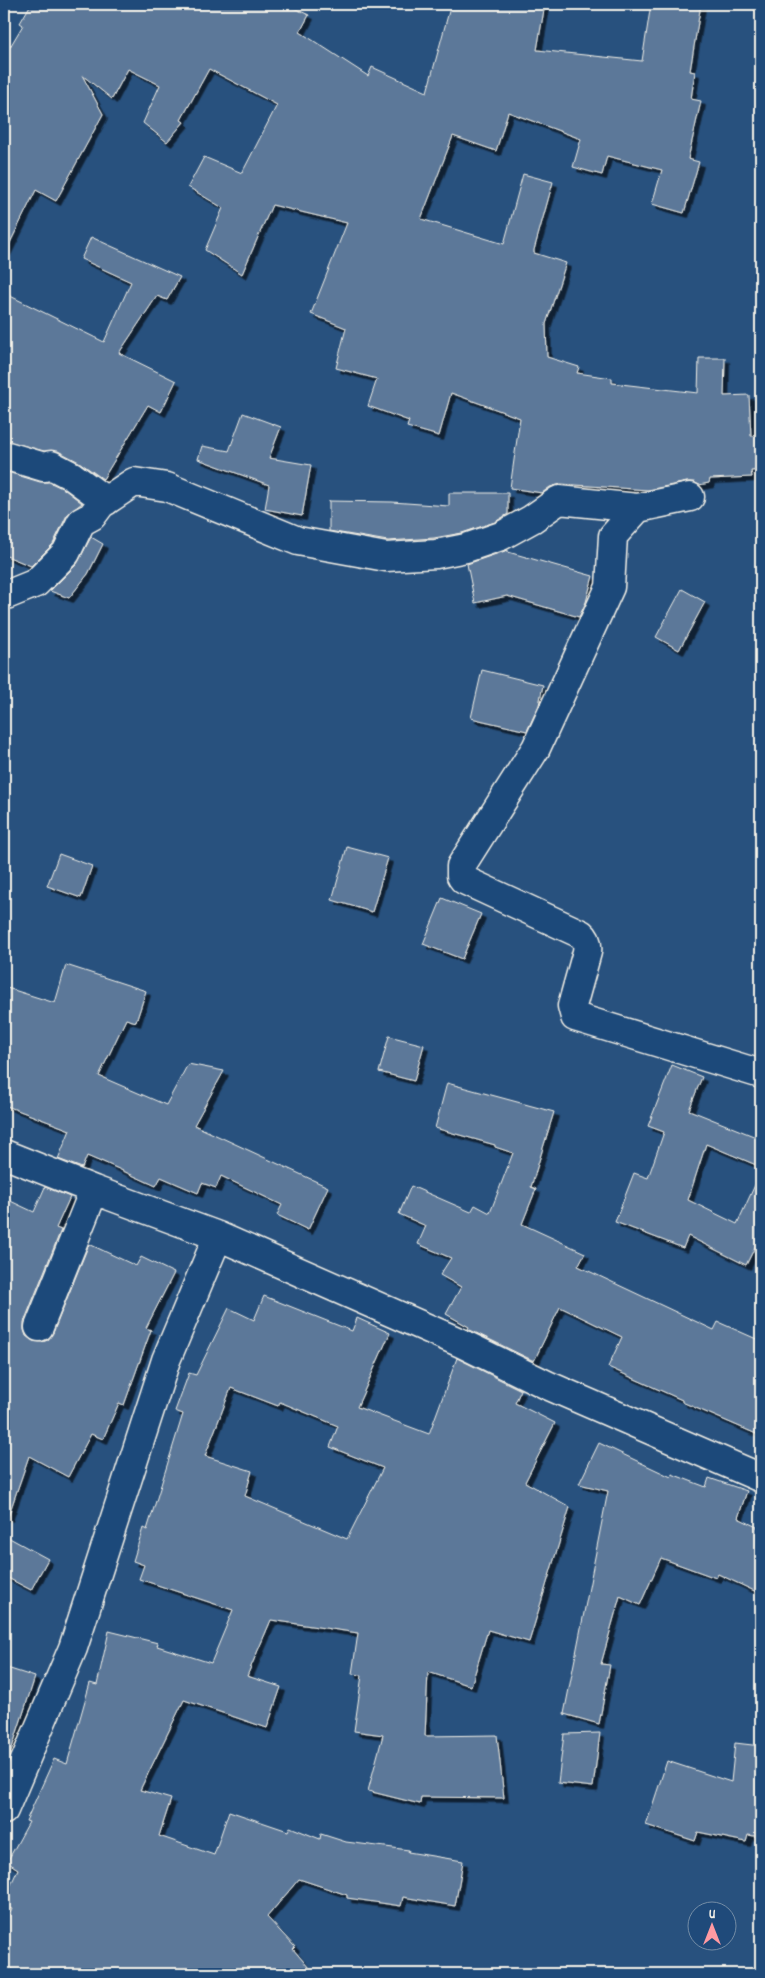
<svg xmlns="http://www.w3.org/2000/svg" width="765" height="1978" font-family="Dekko,sans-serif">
<defs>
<filter id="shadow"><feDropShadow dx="4.5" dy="4.5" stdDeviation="0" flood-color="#0009"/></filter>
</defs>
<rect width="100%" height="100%" fill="#28517e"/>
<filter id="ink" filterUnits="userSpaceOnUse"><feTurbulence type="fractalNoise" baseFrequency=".02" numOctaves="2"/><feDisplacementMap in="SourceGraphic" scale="10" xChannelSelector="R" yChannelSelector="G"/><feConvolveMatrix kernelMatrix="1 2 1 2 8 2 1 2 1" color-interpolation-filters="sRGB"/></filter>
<g filter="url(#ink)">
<path fill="#5b7899" stroke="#f4f1e8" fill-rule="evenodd" filter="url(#shadow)" d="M31,4H285L309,15L300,32L368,76L372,67L427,92L451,4H545L537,50L642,61L651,4H701L690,71L695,72L691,99L701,101L688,159L699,162L684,213L652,204L662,170L607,156L602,175L573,167L581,139L508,112L496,151L453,136L421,219L504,244L523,174L553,182L534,250V253L566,263L546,324L547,357L579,367L577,373L612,378V383L698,393L699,358H725L724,396L749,395L751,436H761V470L751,471L752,477L710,479L709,483L699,485L694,482H687L648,490L561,484L550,487L542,493L510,488L520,418L451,393L439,436L407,427L409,421L368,406L377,379L336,368L346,328L311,314L347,223L272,205L242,274L205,250L223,208L188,187L204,157L242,173L277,105L209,69L181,120L184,122L167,142L143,123L160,85L128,69L112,99L82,75L103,114L56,201L36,190L4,255V57L23,25L20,23Z
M91,237L180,277L167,300L157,296L119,353L176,381L161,412L148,405L103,479L79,462L58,451H44L4,440V293L104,342L131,282L81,259Z
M243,413L281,427L269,458L311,465L302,516L265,509L269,485L198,459L202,446L229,451Z
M4,471L40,482H49L64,489L82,503L67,515L53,544L31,566L4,555Z
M449,493H508V514L495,522L462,533L434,538L388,541L329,531V501L392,502L449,506Z
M91,537L103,544L88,574L69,598L50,591L77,564Z
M508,550V552L593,576L586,602L579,617L507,596L475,603L467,564Z
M682,589L705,602L679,650L656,637Z
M482,670L543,685L539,705L527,731L471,718Z
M347,847L388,858L372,912L332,900Z
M59,854L92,866L81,898L47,886Z
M442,898L481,914L462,959L423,944Z
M66,965L146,991L136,1022L126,1019L99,1076L166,1105L188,1064L224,1071L194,1125L328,1187L308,1230L277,1215L282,1205L221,1176L216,1188L202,1183L198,1193L161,1177L156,1186L101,1161V1162L87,1156L82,1168L58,1159L70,1130L4,1105V987L55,1003Z
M389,1036L424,1045L414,1081L379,1072Z
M672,1065L702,1077L689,1110L761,1139V1167L706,1144L688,1200L737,1224L761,1172V1235L746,1265L688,1236L683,1248L615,1222L634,1173L648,1178L664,1132L648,1126Z
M447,1083L554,1112L531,1187L536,1189L522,1224L585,1253L578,1266L714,1330L718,1322L761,1341V1436L682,1402V1400L608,1367L622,1337L560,1307L534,1361L468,1329L469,1327L446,1314L461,1287L440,1275L451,1258L418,1244L426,1226L399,1214L411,1186L471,1212L475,1205L490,1213L513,1153L495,1147V1145L435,1128Z
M45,1187L70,1197L56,1228L61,1230L24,1322V1330L26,1336L33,1341L42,1342L48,1340L53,1333L89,1244L136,1266L141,1257L174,1273L146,1328L151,1330L124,1405L119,1403L103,1439L91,1434L68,1477L29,1456L8,1517L4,1516V1198L34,1212Z
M264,1296L352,1331L357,1318L390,1333L357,1407L429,1434L457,1358L521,1390L515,1403L555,1423L525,1482L570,1507L529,1642L488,1630L471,1686L428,1672L425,1736L497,1735L504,1798L421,1797L420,1804L368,1791L383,1735L354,1731L362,1675L352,1674L358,1633L271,1620L247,1676L281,1687L267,1728L184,1700L140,1790L171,1799L159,1836L214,1855L229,1811L288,1831L290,1827L320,1839L321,1834L346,1842L409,1850L408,1852L463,1861L455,1906L403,1897L401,1906L347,1898V1895L299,1879L267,1917L295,1947L293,1949L314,1974H23L4,1965V1927L12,1909L4,1906V1900L18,1869L7,1862L29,1822L26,1821L54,1759L67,1764L90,1683L97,1685L109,1631L158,1643L157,1646L211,1663L233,1610L139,1579L144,1565L133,1561L143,1528L147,1530L183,1414L175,1411L189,1373L196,1375L229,1308L254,1320ZM231,1388L278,1406L280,1402L338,1426L330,1447L383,1468L347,1539L245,1496L252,1471L205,1456Z
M599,1443L671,1477L672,1474L706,1487L709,1478L747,1491L738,1518L761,1529V1594L718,1574L716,1578L661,1558L640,1605L620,1596L601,1664L610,1665L599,1724L564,1714L608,1491L579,1484Z
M4,1535L48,1559L31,1590L4,1576Z
M4,1667L35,1677L9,1757L4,1756Z
M600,1733L593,1787L558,1783L564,1734Z
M735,1743L761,1746V1837L748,1835L746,1842L698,1832L695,1841L646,1825L667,1761L731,1782Z"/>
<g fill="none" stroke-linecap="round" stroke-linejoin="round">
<defs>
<path id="minor" d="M4,455L44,467L51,465L72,476L106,501
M690,497L638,508L613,536L610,587L536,748L461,866V876L464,880L581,934C587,939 588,944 587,952L572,1006L575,1017L761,1074
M4,596L36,583L66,553L81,522L92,516L101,504L134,482L167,487L298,541L386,557L436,554L466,548L501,536L532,519L559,500L638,508
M4,1154L94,1190L218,1236L461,1343L547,1385L761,1478
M39,1327L94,1190
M4,1810L73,1648L166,1360L218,1236"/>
</defs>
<use href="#minor" stroke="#f4f1e8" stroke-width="31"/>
<use href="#minor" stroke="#1f4a7a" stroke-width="28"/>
</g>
</g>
<rect width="765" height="1978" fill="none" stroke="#1f4a7a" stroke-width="20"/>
<rect x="10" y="10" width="745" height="1958" fill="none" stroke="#f4f1e8" stroke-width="2" filter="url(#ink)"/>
<g transform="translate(712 1926)"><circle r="24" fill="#1f4a7a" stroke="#748da6"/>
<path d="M0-4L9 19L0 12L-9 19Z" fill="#ff9aa2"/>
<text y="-8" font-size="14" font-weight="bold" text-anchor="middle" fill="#f4f1e8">U</text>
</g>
</svg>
